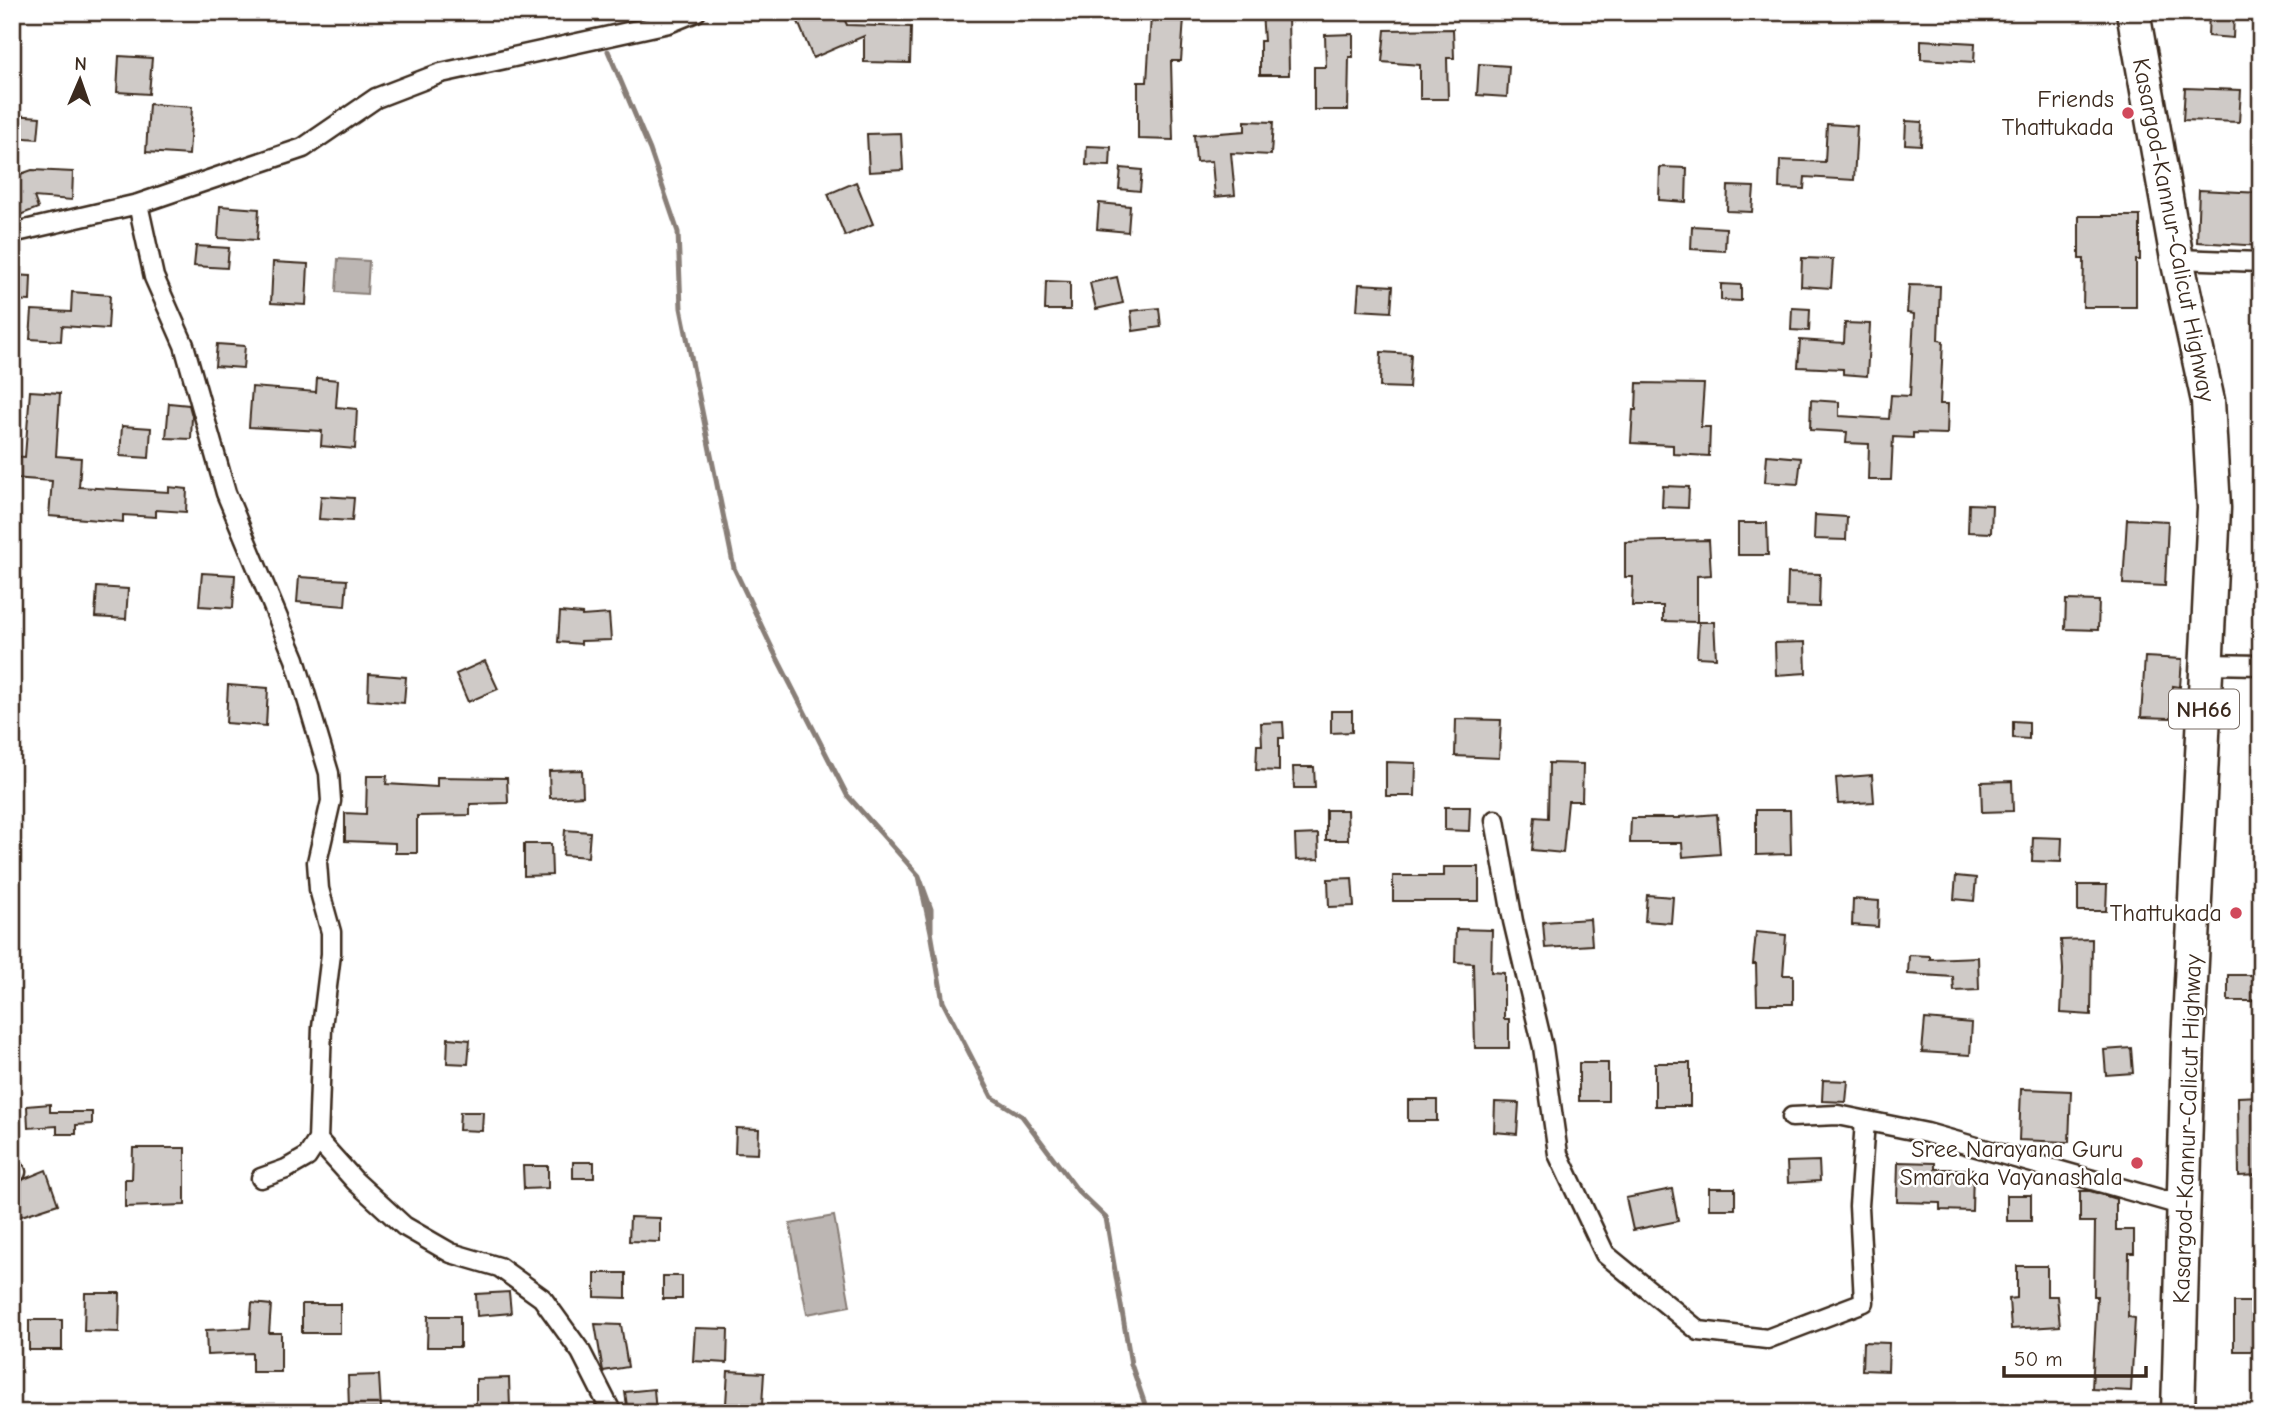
<svg xmlns="http://www.w3.org/2000/svg" width="2273" height="1425" font-family="'Comic Neue',sans-serif">
<rect width="100%" height="100%" fill="#fff"/>
<filter id="ink" filterUnits="userSpaceOnUse"><feTurbulence type="fractalNoise" baseFrequency=".0143" numOctaves="2"/><feDisplacementMap in="SourceGraphic" scale="14" xChannelSelector="R" yChannelSelector="G"/><feConvolveMatrix kernelMatrix="1 2 1 2 8 2 1 2 1" color-interpolation-filters="sRGB"/></filter>
<g filter="url(#ink)">
<path fill="#bcb6b3" stroke="#887e77" stroke-width="2" d="M338,259L369,261L367,294L336,292Z
M834,1216L850,1306L807,1314L790,1224Z"/>
<g fill="none" stroke-linecap="round" stroke-linejoin="round">
<path stroke="#887e77" stroke-width="5" d="M598,12L599,18
M608,51L650,150L678,232L681,308L734,568L773,650L847,795L919,876L931,909V932L919,876
M931,932L943,1002L992,1097L1022,1116L1078,1191L1106,1218L1131,1364L1148,1413"/>
</g>
<path fill="#cfcac7" stroke="#3b2a1e" stroke-width="2" d="M794,12H841L847,25L911,27L910,63L864,62V36L813,58Z
M1262,12H1288L1289,75H1260V41H1264Z
M2209,12H2234L2233,38L2208,36Z
M1151,16L1184,18L1181,61H1171L1173,140L1138,139V82H1147Z
M1453,29L1454,58H1447L1448,99H1420V65L1382,62L1385,30Z
M1353,34V57H1349L1348,110H1314V67H1326L1325,35Z
M1921,40L1975,43L1974,62L1921,59Z
M119,56L152,58L149,94L117,92Z
M1479,64L1509,66L1507,97L1477,95Z
M2185,88L2241,90L2239,122L2183,120Z
M149,104L192,107L189,155L146,152Z
M12,115L40,117L38,139L12,137Z
M1245,121L1273,122L1271,155L1231,153L1235,195L1215,197L1212,161L1196,162L1194,135L1245,131Z
M1906,121L1922,122L1921,145L1905,144Z
M1827,124L1857,126L1854,180L1805,177L1804,189L1779,188L1780,160L1825,162Z
M901,133L903,170L869,172L867,134Z
M1087,146L1111,147L1110,166L1086,165Z
M1660,167L1687,168L1686,202L1659,200Z
M1121,168L1142,170L1140,191L1119,189Z
M32,170L73,172L72,200L34,197L38,208L12,218V177Z
M856,182L873,224L845,236L828,194Z
M1728,186L1754,187L1752,212L1727,211Z
M2199,190L2261,193V246L2197,242Z
M1099,203L1130,206L1128,232L1097,229Z
M220,206L259,209L257,240L218,238Z
M2079,216H2140V260H2136V307H2083L2084,259H2079Z
M1692,226L1726,228L1725,251L1691,249Z
M196,246L229,248L227,268L194,266Z
M1802,258L1833,259L1831,288L1801,286Z
M273,262L308,264L306,305L271,303Z
M12,275L31,276L30,301L12,300Z
M1117,277L1123,303L1096,309L1090,283Z
M1046,281L1070,282V310H1045Z
M1359,284L1393,286L1391,312L1357,310Z
M1721,284L1741,285V301L1721,300Z
M1909,285L1940,286L1938,340L1943,341L1940,404H1948L1947,434L1913,433V438L1893,437L1891,480H1868L1869,444L1846,443L1847,432L1810,430L1811,400L1839,402V416L1889,419L1891,395L1910,396L1914,314L1907,313Z
M72,292L110,295L108,329L62,326L61,341L30,339L32,310L71,312Z
M1159,308L1161,327L1133,331L1131,311Z
M1792,308L1810,309L1809,331L1791,330Z
M1845,323L1870,324L1867,376L1843,374V369L1798,367L1800,340L1844,343Z
M217,344L245,346L243,368L215,366Z
M1381,352L1411,354L1409,388L1380,387Z
M317,378L338,380L336,407L357,409L355,449L321,446L322,431L249,427L252,387L316,392Z
M1637,383L1704,384L1701,427H1710L1709,456L1673,454V445L1631,443L1633,410H1636Z
M30,391L60,393L56,456L81,458L79,487L169,492V487L187,489L186,512L156,510V517L123,515V522L49,516L52,481L12,478V456L25,457Z
M169,403L189,405L192,416L191,439L166,438Z
M122,426L151,428L149,458L120,456Z
M1767,455L1801,458L1798,484L1765,482Z
M1663,486L1689,487L1688,508L1662,507Z
M321,496L354,498L352,521L319,519Z
M1969,504L1992,505L1991,533L1968,532Z
M1815,515L1847,517L1846,540L1814,539Z
M2127,519L2168,521L2165,586L2123,584Z
M1738,523H1767L1768,555H1738Z
M1709,540L1711,575L1697,576V622L1663,621V606H1632L1633,577H1625V542Z
M202,573L235,575L233,608L199,606Z
M1788,573L1820,574L1819,607L1787,606Z
M299,577L347,580L345,606L297,602Z
M97,587L128,589L126,619L95,617Z
M2066,600L2099,601L2098,630L2065,629Z
M560,612L582,614V616L609,614L611,640L581,641V644L558,642Z
M1699,622H1714L1716,658L1697,657Z
M1805,642L1806,673L1776,675L1775,643Z
M2145,657L2182,659L2180,687L2173,686L2171,718L2141,717Z
M485,661L498,689L468,702L456,674Z
M369,674L406,677L404,703L368,700Z
M228,685L268,688L266,726L226,723Z
M1331,711H1352V732L1331,733Z
M1456,719L1501,720L1499,758L1455,756Z
M2013,721L2029,722V739L2013,738Z
M1283,722L1284,738H1279V771L1256,770L1257,745H1262L1261,723Z
M1386,762L1416,763L1415,796H1386Z
M1549,763L1583,764L1582,801H1568L1563,853L1532,850L1535,817L1548,818Z
M1293,767H1314L1315,788H1294Z
M582,770L583,796L550,798L549,771Z
M1872,775L1874,802L1838,804L1836,778Z
M367,776H387L386,784L437,787V777L507,778L508,803L470,804V815L417,816V853H395V843L345,841V813L366,814Z
M2012,781L2013,811L1982,812L1981,782Z
M1445,807H1470L1469,831L1445,830Z
M1326,810H1347L1348,840H1326Z
M1756,810H1790L1791,854L1756,855Z
M1717,814L1720,854L1683,857L1682,843H1630L1631,818H1680V817Z
M565,830L590,832L588,857L563,855Z
M1318,834L1319,859L1296,860L1295,835Z
M2033,837L2062,838L2061,862L2032,861Z
M524,844H551L552,875L524,876Z
M1444,867H1479V901H1393V876H1444Z
M1956,876L1976,878L1974,901L1954,899Z
M1352,878L1354,906L1329,907L1328,879Z
M2078,885H2107L2106,911H2078Z
M1647,895L1673,897L1671,923L1645,921Z
M1853,899L1879,901L1878,927L1852,925Z
M1590,919L1592,945L1545,948L1543,922Z
M1456,929L1492,930L1491,972L1504,973V1019H1509V1048H1475L1473,963L1455,962Z
M1756,932L1786,935L1783,975H1793V1004H1757L1756,964H1753Z
M2092,939L2091,1015L2061,1013L2063,970L2061,940Z
M1909,955L1930,956V959L1978,957L1979,990L1954,991L1953,977L1908,974Z
M2228,975H2261V1001H2228Z
M1925,1019L1972,1023L1970,1055L1922,1052Z
M448,1038L470,1040L468,1064L447,1063Z
M2131,1048L2133,1073L2106,1075L2104,1050Z
M1579,1063H1608V1101H1579Z
M1655,1063H1690V1106H1655Z
M1823,1080L1848,1081L1846,1102L1822,1101Z
M2021,1089L2071,1091L2069,1142L2019,1140Z
M2261,1096V1175L2239,1176L2238,1097Z
M1408,1100H1437V1121H1408Z
M1495,1102L1519,1103L1517,1134L1494,1132Z
M50,1104V1112H92V1124L76,1125V1134H57V1126L28,1128L27,1106Z
M460,1112H483L482,1131L459,1130Z
M736,1128L759,1129L758,1154L735,1153Z
M133,1148H185V1205L125,1207V1179H132Z
M1819,1161L1820,1181L1788,1183L1787,1162Z
M573,1162H594V1178H573Z
M1898,1162L1935,1163V1169H1973L1972,1211L1940,1210V1203L1897,1202Z
M523,1166H548V1188L524,1189Z
M46,1170L58,1204L12,1219V1184Z
M1709,1188H1735V1209H1709Z
M1672,1189L1678,1221L1633,1230L1626,1198Z
M2080,1191H2090L2116,1199V1230H2134V1253H2129L2128,1317L2135,1318L2131,1391L2092,1389L2097,1296H2094L2095,1222H2080Z
M2007,1195H2031V1221H2007Z
M630,1217L660,1218V1242L629,1241Z
M2017,1266H2047V1296H2057L2060,1326L2011,1329L2009,1299L2017,1298Z
M595,1273H626V1298L595,1297Z
M663,1276H682V1299H663Z
M509,1292L511,1313L477,1316L476,1294Z
M85,1293H120L119,1332L84,1331Z
M2234,1302H2261V1351H2234Z
M252,1303L271,1305L269,1333H281V1372H252V1353L207,1355L206,1330L250,1328Z
M302,1304H340V1333H302Z
M428,1316H460V1347H427Z
M29,1320H62V1350H29Z
M595,1324L621,1325L628,1367L603,1371Z
M695,1328L728,1329L727,1363L693,1361Z
M1863,1342L1889,1343L1888,1371L1862,1370Z
M728,1371L764,1373L762,1405L726,1404Z
M379,1375L381,1409L349,1410L348,1376Z
M509,1378L510,1408H476V1379Z
M654,1389L656,1413H628L625,1392Z"/>
<g fill="none" stroke-linecap="round" stroke-linejoin="round">
<defs>
<path id="street" d="M138,204L154,277L184,345L226,493L295,659L329,773L331,801L317,862L319,889L331,932V954L322,1027L318,1140L307,1157L286,1169L261,1178
M12,233L138,204L303,148L376,98L441,73L669,23L696,12
M2177,259L2261,262
M2207,664L2261,665
M1495,820L1513,921L1543,1047L1558,1154L1605,1254L1699,1331L1767,1339L1864,1302L1859,1206L1865,1121
M1792,1117L1838,1115L1927,1133L2184,1206
M318,1140L355,1181L404,1226L451,1253L499,1267L542,1298L581,1352L612,1413
M12,1173L16,1172"/>
<path id="highway" d="M2133,12L2177,259L2208,401L2214,508L2188,1044L2178,1413"/>
</defs>
<use href="#street" stroke="#3b2a1e" stroke-width="23"/>
<use href="#highway" stroke="#3b2a1e" stroke-width="37"/>
<use href="#street" stroke="#fff" stroke-width="18"/>
<use href="#highway" stroke="#fff" stroke-width="32"/>
</g>
</g>
<g fill="#d1495b" stroke="#fff" stroke-width="2.5">
<circle cx="2128" cy="113" r="7"/>
<circle cx="2236" cy="913" r="7"/>
<circle cx="2137" cy="1163" r="7"/>
</g>
<g text-anchor="middle" stroke-width="5" stroke-linejoin="round" paint-order="stroke">
<rect fill="#fff" stroke="#766a62" stroke-width="2" x="2169" y="689.5" width="70" height="39" rx="5"/>
<g font-size="23" font-weight="bold" fill="#3b2a1e">
<text x="2204" y="717">NH66</text>
</g>
<g font-size="24" fill="#3b2a1e" stroke="#fff" text-anchor="end">
<text x="2114" y="107">Friends<tspan x="2114" dy="28">Thattukada</tspan></text>
<text x="2222" y="921">Thattukada</text>
<text x="2123" y="1157">Sree Narayana Guru<tspan x="2123" dy="28">Smaraka Vayanashala</tspan></text>
</g>
<g font-size="24" fill="#3b2a1e" stroke="#fff">
<text transform="translate(2174 230) rotate(79)" y="8">Kasargod-Kannur-Calicut Highway</text>
<text transform="translate(2187 1129) rotate(-88)" y="8">Kasargod-Kannur-Calicut Highway</text>
</g>
</g>
<rect width="2273" height="1425" fill="none" stroke="#fff" stroke-width="42"/>
<rect x="21" y="21" width="2231" height="1383" fill="none" stroke="#3b2a1e" stroke-width="2.5" filter="url(#ink)"/>
<g transform="translate(80 80) rotate(2)" stroke="#ffffff" stroke-width="5" paint-order="stroke">
<path d="M0-5L12 26L0 18L-12 26Z" fill="#3b2a1e"/>
<text y="-10" font-size="19" font-weight="bold" text-anchor="middle" fill="#3b2a1e">N</text>
</g>
<path d="M2004 1366v10h142v-10" fill="none" stroke="#3b2a1e" stroke-width="3.5"/>
<text x="2014" y="1366" font-size="21" fill="#3b2a1e" stroke="#ffffff" stroke-width="5" paint-order="stroke">50 m</text>
</svg>
